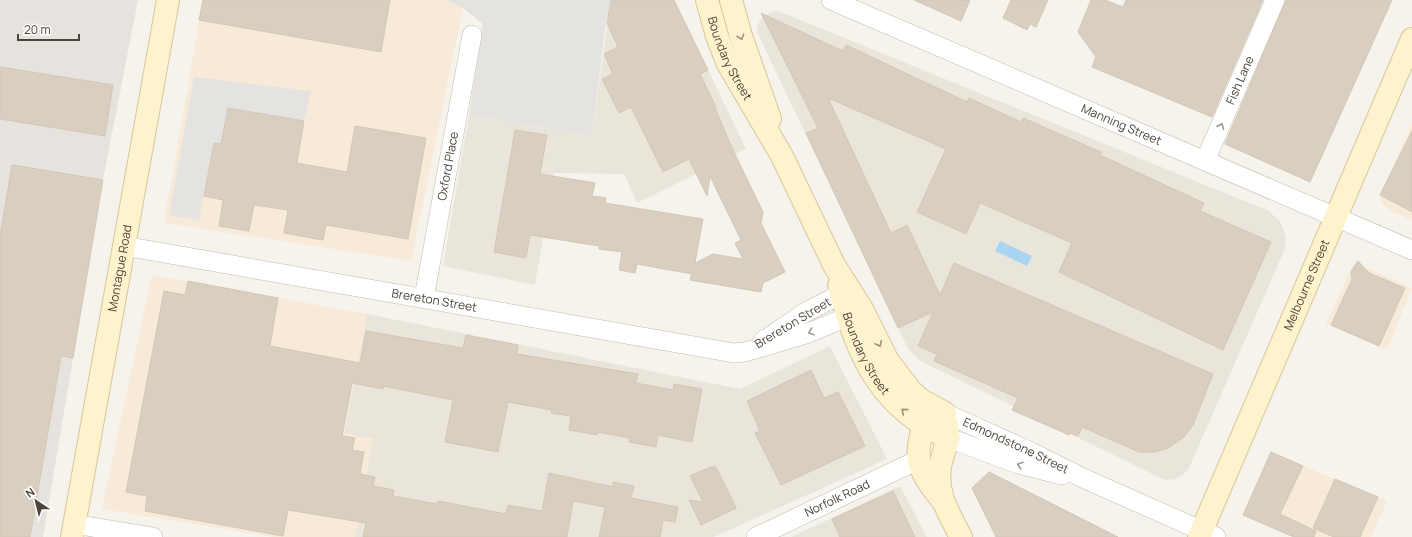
<svg xmlns="http://www.w3.org/2000/svg" width="1412" height="537" font-family="Manrope,sans-serif">
<rect width="100%" height="100%" fill="#f6f3ec"/>
<path fill="#eae5da" d="M776,10L1269,211L1281,223L1286,237L1284,251L1189,468L1183,475L1175,479L1165,480L922,362L908,349L757,32L758,24L764,16Z
M609,12L700,53L746,149L637,203L624,174L554,173L535,285L443,266L469,115L592,136Z
M367,314L740,389L830,346L887,459L714,537H355L373,439L344,434Z
M900,486L927,537H791Z"/>
<path fill="#f7ead8" d="M203,0H446L463,8L411,261L164,223Z
M1412,124V220L1392,212L1382,204L1380,195Z
M1354,262L1412,288L1387,350L1326,324Z
M152,275L367,314L344,433L373,439L355,537H274L102,509Z
M1271,452L1387,501L1371,537H1294L1243,515Z"/>
<path fill="#e6e2dd" d="M0,0H138L103,180L43,537H0Z"/>
<path fill="#e5e3e0" d="M446,0H611L606,22L592,136L469,115L483,24L463,8Z
M194,77L311,91L304,121L228,108L221,144L214,143L199,220L169,215Z"/>
<path fill="#a9d4f2" d="M1000,241L1032,256L1027,266L995,251Z"/>
<path fill="#d8cfc1" stroke="#d3c7b4" d="M203,0H390L381,52L199,20Z
M611,0H674L708,70L700,74L716,107L715,108L732,148L763,212L761,223L785,272L763,283L761,292L690,280L692,274L637,264L635,273L619,270L622,252L599,249V246L530,235L526,258L494,252L515,130L547,135L540,174L595,183L592,196L606,198L605,203L703,219L695,263L713,254L743,259L735,243L741,240L710,176L707,196L689,159L663,172L631,107L619,113L602,79L613,74L604,54L618,47L607,23Z
M914,0H970L961,21Z
M1011,0H1048L1036,27L1030,24L1027,30L1003,18Z
M1091,0H1105L1123,7L1126,0H1263L1212,117L1092,67L1096,57L1078,32Z
M1286,0H1392L1310,182L1225,144Z
M761,13L843,51L846,45L967,102L969,98L1021,122L1023,118L1101,152L1100,155L1204,203L1200,211L1271,242L1223,350L1059,272L1072,243L980,203L966,234L917,212L946,149L828,98L891,233L907,225L940,295L954,263L1213,374L1193,425L1183,438L1168,448L1155,452H1139L1082,427L1078,436L1070,433L1069,435L1012,410L1018,398L934,361L937,354L918,346L933,312L898,328L806,133L818,128Z
M0,67L113,85L105,136L0,119Z
M228,108L304,121L297,163L347,172L355,126L426,138L408,239L326,225L323,240L284,233L288,210L254,205L249,231L219,226L223,200L204,196L214,143L221,144Z
M1412,131V212L1380,195Z
M12,165L103,180L73,358L61,356L30,537H0V236Z
M1358,261L1369,273L1405,288L1379,346L1331,325L1352,279L1351,272Z
M188,281L278,298L270,346L360,363L366,331L463,348L466,335L518,345L517,354L638,374L636,383L673,390L674,384L702,389L692,442L658,435L656,447L629,442L630,438L598,432L597,435L569,430L571,416L551,413L552,410L508,402L498,452L445,442L453,400L383,386V389L352,383L342,436L355,438L352,450L364,452L360,474L375,477L373,486L394,490L393,496L437,504L438,501L506,514L508,505L542,511L549,473L613,487V482L634,486L631,498L678,507L675,522L663,520L660,537H599L605,507L573,501L567,537H363L366,523L288,510L283,536L145,511L147,496L126,492L164,291L185,295Z
M811,370L824,398L838,392L865,446L781,485L755,433L760,431L747,401Z
M1271,452L1303,466L1280,514L1316,531L1314,537H1294L1243,515Z
M710,467H716L736,508L701,525L689,500L703,502L690,476Z
M989,472L1118,537H996L972,488Z
M1335,479L1378,497L1360,537H1334L1313,528Z
M893,491L915,537H840L832,519Z"/>
<g fill="none" stroke-linecap="round" stroke-linejoin="round">
<defs>
<g id="street">
<path id="s1" d="M831,0L1412,250"/>
<path id="s2" d="M1205,161L1275,0"/>
<path id="s3" d="M124,246L734,353L745,352L806,334L847,317"/>
<path id="s4" d="M424,298L472,35"/>
<path d="M763,341L806,312L841,294"/>
<path id="s5" d="M945,413L1031,452L1085,479L1216,537"/>
<path d="M949,438L1018,464L1062,475"/>
<path d="M74,524L153,537"/>
<path id="s6" d="M756,537L918,460"/>
</g>
<g id="secondary">
<path id="s7" d="M707,0L717,36L728,64L782,156L834,265L862,309L888,361L911,391L921,400L945,413"/>
<path d="M731,0L741,36L770,119"/>
<path id="s8" d="M839,286C856,354 881,410 949,438"/>
<path d="M936,419L924,426C912,459 920,473 942,500"/>
<path d="M947,424C950,444 943,449 940,467C936,494 949,514 961,537"/>
<path id="s9" d="M72,537L168,0"/>
<path id="s10" d="M1199,537L1412,39"/>
</g>
</defs>
<use href="#street" stroke="#c2bbae" stroke-width="20"/>
<use href="#secondary" stroke="#d6c79b" stroke-width="24"/>
<use href="#street" stroke="#fff" stroke-width="19"/>
<use href="#secondary" stroke="#fff3cd" stroke-width="22"/>
</g>
<defs><path id="oneway-chevron" d="M-2-3.5L2.5 0L-2 3.5" fill="none" stroke-width="1.6" stroke-linecap="round" stroke-linejoin="round"/></defs>
<g stroke="#9c937c">
<use href="#oneway-chevron" transform="translate(741 37) rotate(71)"/>
<use href="#oneway-chevron" transform="translate(879 344) rotate(65)"/>
<use href="#oneway-chevron" transform="translate(904 411) rotate(-140)"/>
</g>
<g stroke="#9c9892">
<use href="#oneway-chevron" transform="translate(1221 126) rotate(-67)"/>
<use href="#oneway-chevron" transform="translate(811 332) rotate(161)"/>
<use href="#oneway-chevron" transform="translate(1020 465) rotate(-162)"/>
</g>
<g text-anchor="middle" stroke-width="3.5" stroke-linejoin="round" paint-order="stroke">
<g font-size="12" fill="#4b4439" stroke="#fff">
<text dy="4" stroke="none"><textPath href="#s7" startOffset="63">Boundary Street</textPath></text>
<text dy="4" stroke="none"><textPath href="#s2" startOffset="88">Fish Lane</textPath></text>
<text dy="4" stroke="none"><textPath href="#s1" startOffset="316">Manning Street</textPath></text>
<text dy="4" stroke="none"><textPath href="#s4" startOffset="134">Oxford Place</textPath></text>
<text dy="4" stroke="none"><textPath href="#s9" startOffset="273">Montague Road</textPath></text>
<text dy="4" stroke="none"><textPath href="#s10" startOffset="274">Melbourne Street</textPath></text>
<text dy="4" stroke="none"><textPath href="#s3" startOffset="315">Brereton Street</textPath></text>
<text transform="translate(793 323) rotate(-31)" y="4">Brereton Street</text>
<text dy="4" stroke="none"><textPath href="#s8" startOffset="73">Boundary Street</textPath></text>
<text dy="4" stroke="none"><textPath href="#s5" startOffset="78">Edmondstone Street</textPath></text>
<text dy="4" stroke="none"><textPath href="#s6" startOffset="90">Norfolk Road</textPath></text>
</g>
</g>
<g transform="translate(36 501) rotate(325)" stroke="#ffffff" stroke-width="3" paint-order="stroke">
<path d="M0-3L7 15L0 10L-7 15Z" fill="#4b4439"/>
<text y="-6" font-size="11" font-weight="bold" text-anchor="middle" fill="#4b4439">N</text>
</g>
<path d="M18 34v6h61v-6" fill="none" stroke="#4b4439" stroke-width="2"/>
<text x="24" y="34" font-size="12" fill="#4b4439" stroke="#ffffff" stroke-width="3" paint-order="stroke">20 m</text>
</svg>
